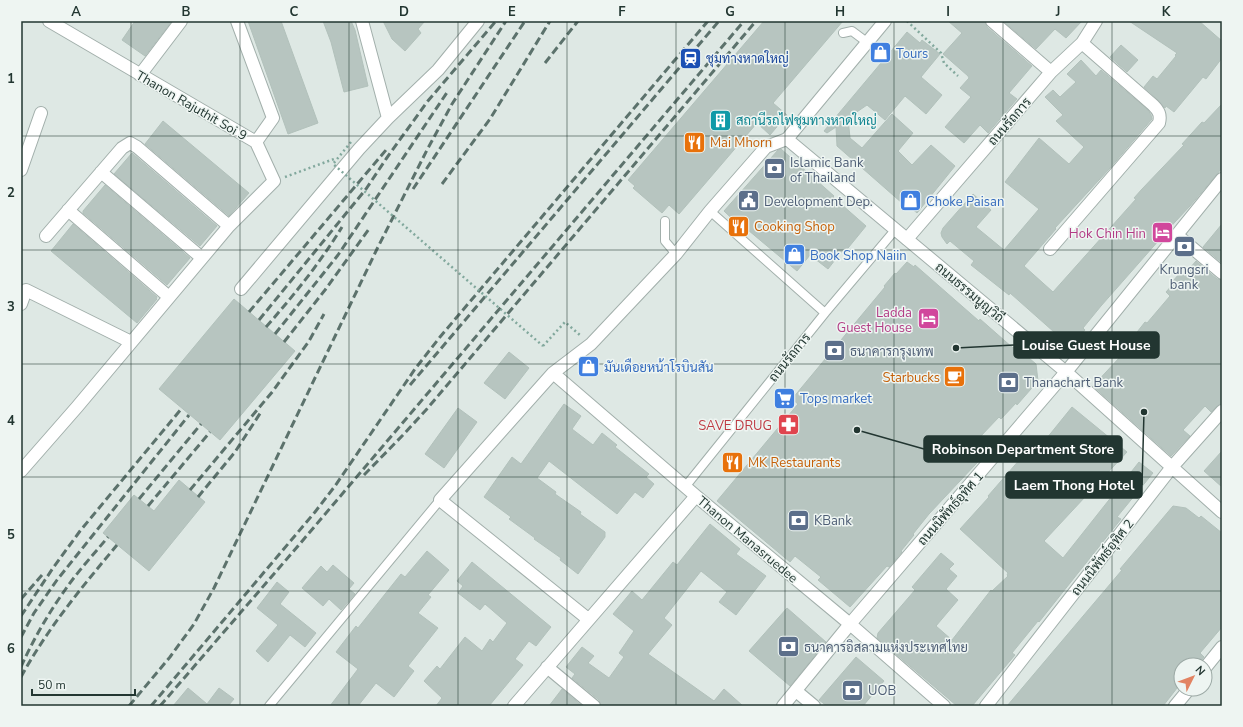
<svg xmlns="http://www.w3.org/2000/svg" width="1243" height="727" font-family="'Nunito Sans',Sarabun,sans-serif">
<rect width="100%" height="100%" fill="#dee8e4"/>
<path fill="#b7c5c0" stroke="#b2c1bb" d="M135,21H172L145,56L122,40Z
M248,21H281L318,123L288,134Z
M323,21H351L355,30L368,86L344,92L331,42Z
M383,21H425L418,29L421,33L405,51L392,39Z
M764,21H843L773,103L787,115L770,135L757,123L679,214L669,205L662,213L633,188L635,186L628,180Z
M948,21H985L987,27L1032,66L1009,93L1017,99L988,133L980,125L964,143L945,127L971,97L960,88L969,78L968,76L943,54L962,33Z
M1003,21H1082L1066,38L1055,29L1036,49Z
M1129,21H1199L1222,41V58L1206,79L1203,77L1174,112L1166,106L1165,108L1158,100L1144,87L1153,76L1157,79L1176,56L1175,55L1177,53Z
M907,32L920,43L922,40L940,54L921,77L942,95L926,114L905,96L885,120L867,105L848,118L850,138L862,148L892,114L913,133L898,151L912,165L931,145L955,166L917,213L903,201L902,203L837,146L836,127L827,133L824,131Z
M1121,45L1138,60L1127,72L1110,57Z
M1081,60L1096,76L1101,70L1148,110L1151,115L1152,119L1110,168L1055,228L1056,229L1024,266L1053,292L1136,199L1134,198L1142,189L1184,145L1182,144L1202,122L1204,123L1222,104V168L1190,206L1175,222L1101,306L1083,328L1085,330L1075,341L1069,342L1063,340L1010,293L1009,295L971,265L974,261L950,241L947,244L942,237L941,233L943,228L973,194L991,210L976,227L1004,250L1039,209L1005,182L1039,138L1069,164L1084,147L1056,121L1063,115L1045,97L1053,90L1060,97L1076,82L1067,74Z
M163,121L249,193L229,216L145,144Z
M781,149L834,196L833,197L866,226L844,253L842,251L828,269L810,255L797,271L748,230L746,232L724,211L778,150Z
M132,153L217,226L200,246L114,174Z
M105,185L190,258L167,285L83,213V211Z
M73,224L157,297L156,299H157L137,323L51,251Z
M1222,224V263L1203,247Z
M1196,261L1217,279L1222,280V404L1217,406L1211,412L1205,406L1183,430L1190,436L1171,456L1093,386L1133,343L1130,341L1145,322L1147,323L1170,296L1166,292L1174,283L1172,282L1180,273L1183,276Z
M907,262L914,267L915,265L979,321L980,319L1013,348L1015,346L1036,364L1038,381L1017,405L1016,403L1001,419L999,417L979,438L990,449L929,514L913,534L914,535L901,551L902,552L889,567L887,566L850,607L818,580L821,577L795,556L790,562L717,501L798,404L792,399L885,287L884,286L895,273L896,274Z
M234,299L295,351L220,440L159,389Z
M509,352L529,368L505,399L484,383Z
M564,404L581,416L572,429L593,445L602,433L617,445L615,447L649,474L646,477L654,484L643,498L635,492L617,514L549,461L537,478L556,492L555,494L581,512L580,514L605,532V537L578,574L560,560L561,558L534,539L535,538L509,519L511,517L484,497L512,457L521,464Z
M1072,407L1127,452L1044,541L1063,558L1139,462L1153,473L1117,517L1121,519L1039,622L1038,621L1012,653L1015,655L972,706H957L877,638L878,633L915,590L912,587L941,553L954,564L949,569L957,576L946,589L958,600L936,626L952,640L991,590L992,591L1008,576L1007,575L1008,573L960,529L989,497L988,496L1021,458L1018,455L1030,442L1038,449Z
M458,408L477,422L444,468L425,454Z
M1222,451V487L1204,471Z
M179,480L205,502L149,571L103,533L134,495L154,511Z
M1173,506L1186,508L1199,518L1201,516L1222,533V627L1200,653L1204,657L1198,665H1181V683L1163,706H1007L1122,570L1120,569Z
M710,524L740,549L736,554L766,576L736,615L719,602L727,592L701,571L664,618L672,625L648,654L714,701L724,689L743,706H601L599,700L572,678L575,674L566,667L582,647L594,656L588,663L609,678L624,657L619,653L634,631L613,614L632,591L642,600L673,562L677,565Z
M427,551L449,570L428,595L431,597L418,613L438,628L408,666L414,671L394,697L376,683L358,706H330L358,669L336,652L356,626L358,628L401,574L405,577Z
M472,562L551,627L536,646L529,641L515,659L523,665L489,706H436L442,698L424,681L437,666L440,669L465,637L482,651L490,639L493,642L507,623L485,604L480,610L458,593L463,586L457,581Z
M333,565L354,583L349,589L355,594L341,610L329,599L323,606L302,588L321,566L327,572Z
M277,582L289,592L280,604L316,633L305,647L290,635L268,662L256,651L278,625L257,608Z
M787,608L826,642L790,686L749,651Z
M856,657L884,681L863,706H827L819,700Z
M188,688L207,704L219,688L234,699L228,706H173Z
M562,689L582,706H549Z"/>
<g fill="none" stroke-linecap="round" stroke-linejoin="round">
<defs>
<path id="service" d="M843,33L852,31L868,43
M710,211L825,313
M665,221V241L676,254
M685,487L825,313L895,230
M269,706L440,500"/>
<path id="minor" d="M237,21L273,118L256,142
M362,21L388,118
M992,21L1051,72
M140,75L181,21
M21,170L41,113
M101,172L202,258
M68,210L169,297
M1177,235L1222,273
M46,236L122,148L130,143L137,147L229,226
M907,239L1051,72L1082,43L1096,21
M1050,249L1159,123C1161,115 1159,111 1153,105L1082,43
M241,289L359,149L388,118L438,70L478,21
M21,304L26,290L131,342
M553,373L696,496L850,624L944,706
M21,471L77,407L229,226L274,181L256,142L49,21
M588,619L440,500L553,373L591,344L676,254L710,211L766,147L787,139L885,21
M547,667L594,706
M796,691L814,706
M514,706L696,496"/>
<path id="tertiary" d="M787,139L1066,372L1222,512
M1205,668L1222,647
M783,706L850,624L1066,372L1222,179
M986,706L1172,467L1222,411
M1175,706L1189,689"/>
</defs>
<use href="#service" stroke="#a2afab" stroke-width="10"/>
<use href="#minor" stroke="#a2afab" stroke-width="14"/>
<use href="#tertiary" stroke="#a2afab" stroke-width="14"/>
<path stroke="#82a89d" stroke-width="2.5" stroke-dasharray="2 3" stroke-linecap="butt" d="M907,21L941,53L944,63L958,76
M285,177L334,159
M543,346L565,322L581,336"/>
<use href="#service" stroke="#fff" stroke-width="8"/>
<use href="#minor" stroke="#fff" stroke-width="12"/>
<use href="#tertiary" stroke="#fff" stroke-width="12"/>
<path stroke="#5c726c" stroke-width="3" stroke-dasharray="8 4" stroke-linecap="butt" d="M545,63L578,21
M442,184L490,119L550,21
M413,189L525,21
M249,312L386,150
M259,320L366,189L386,159L427,102L496,21
M266,327C294,295 320,263 342,227
M275,334L338,255L448,91
M284,342L325,290L369,229
M410,385L719,21
M364,475L403,435L426,410L756,21
M190,490L273,391L309,341L324,314
M198,497L235,452L261,412
M139,499L201,424
M148,506L210,432
M21,599L42,575
M21,616L53,568L80,531L182,408
M21,637L34,613L57,580L189,415
M21,667C33,640 48,614 65,590C78,571 94,554 108,537
M21,677C47,629 82,587 117,545
M129,706L170,657L194,624L214,588L377,249L427,150L452,104L506,21
M151,706L315,512L335,486L415,369L440,337L708,21
M160,706L298,546L744,21"/>
<path stroke="#82a89d" stroke-width="2.5" stroke-dasharray="2 3" stroke-linecap="butt" d="M351,142L333,164L543,346"/>
</g>
<path fill="none" stroke="#223631" stroke-width="1" stroke-opacity="0.55" d="M131,21V706M240,21V706M349,21V706M458,21V706M567,21V706M676,21V706M785,21V706M894,21V706M1003,21V706M1112,21V706M21,136H1222M21,250H1222M21,364H1222M21,477H1222M21,591H1222"/>
<defs>
<symbol id="shop-square" viewBox="-11 -11 22 22"><rect x="-9" y="-9" width="18" height="18" rx="4" fill="#3f7fe0" stroke="#eef5f2"/><path d="M-5-2.5h2.3a2.7 3.5 0 0 1 5.4 0H5L5.5 6h-11ZM-1.5-2.5h3a1.5 2.3 0 0 0-3 0Z" fill="#fff"/></symbol>
<symbol id="station-square" viewBox="-11 -11 22 22"><rect x="-9" y="-9" width="18" height="18" rx="4" fill="#1a4fb4" stroke="#eef5f2"/><path d="M-3-6H3Q5-6 5-4V2Q5 4 3 4L4.5 6H3L1.5 4h-3L-3 6H-4.5L-3 4Q-5 4-5 2V-4Q-5-6-3-6ZM-3.5-4v3h7v-3ZM-3.5 1v1.5H-2V1ZM2 1v1.5H3.5V1Z" fill="#fff"/></symbol>
<symbol id="building-square" viewBox="-11 -11 22 22"><rect x="-9" y="-9" width="18" height="18" rx="4" fill="#0f9aa8" stroke="#eef5f2"/><path d="M-4-6H4V6H1V3H-1V6H-4ZM-2.5-4.3h1.7v1.8h-1.7ZM.8-4.3h1.7v1.8H.8ZM-2.5-1h1.7V.8h-1.7ZM.8-1h1.7V.8H.8Z" fill="#fff"/></symbol>
<symbol id="restaurant-square" viewBox="-11 -11 22 22"><rect x="-9" y="-9" width="18" height="18" rx="4" fill="#e8710a" stroke="#eef5f2"/><path d="M-5-6h1v4h1v-4h1v4h1v-4h1v5L-1.5 .5V6h-2V.5L-5-1ZM5-6V6H3V1.5H1.5Q1.5-4 5-6Z" fill="#fff"/></symbol>
<symbol id="bank-square" viewBox="-11 -11 22 22"><rect x="-9" y="-9" width="18" height="18" rx="4" fill="#5c6f8a" stroke="#eef5f2"/><path d="M-6-4H6V4H-6ZM0-2.3a2.3 2.3 0 1 0 0 4.6a2.3 2.3 0 1 0 0-4.6Z" fill="#fff"/></symbol>
<symbol id="civic-square" viewBox="-11 -11 22 22"><rect x="-9" y="-9" width="18" height="18" rx="4" fill="#5c6f8a" stroke="#eef5f2"/><path d="M-.6-6.5H3V-4.5H.6V-3L4-1V1h2V6H-6V1h2V-1L-.6-3ZM-1.2 2.5V6h2.4V2.5Z" fill="#fff"/></symbol>
<symbol id="hotel-square" viewBox="-11 -11 22 22"><rect x="-9" y="-9" width="18" height="18" rx="4" fill="#d1479c" stroke="#eef5f2"/><path d="M-6-4.5h1.5V1H6V5H4.5V3h-9V5H-6ZM-4 0a1.8 1.8 0 1 1 3.6 0ZM.5 0V-2.5h3Q6-2.5 6 0Z" fill="#fff"/></symbol>
<symbol id="cafe-square" viewBox="-11 -11 22 22"><rect x="-9" y="-9" width="18" height="18" rx="4" fill="#e8710a" stroke="#eef5f2"/><path d="M-5.5-4.5H6V0H3Q3 3.5 0 3.5H-2.5Q-5.5 3.5-5.5 0ZM3-3.2v2h1.7v-2ZM-6 4.5H4V6H-6Z" fill="#fff"/></symbol>
<symbol id="supermarket-square" viewBox="-11 -11 22 22"><rect x="-9" y="-9" width="18" height="18" rx="4" fill="#3f7fe0" stroke="#eef5f2"/><path d="M-6-5.5h2.5l.6 2H6L4.5 2H-2.5L-4.4-4H-6ZM-1.5 3.2a1.3 1.3 0 1 0 .1 0ZM3 3.2a1.3 1.3 0 1 0 .1 0Z" fill="#fff"/></symbol>
<symbol id="pharmacy-square" viewBox="-11 -11 22 22"><rect x="-9" y="-9" width="18" height="18" rx="4" fill="#e0444e" stroke="#eef5f2"/><path d="M-2-6h4v4h4v4h-4v4h-4v-4h-4v-4h4Z" fill="#fff"/></symbol>
</defs>
<g fill-rule="evenodd">
<use href="#shop-square" x="868" y="40" width="25" height="25"/>
<use href="#station-square" x="678" y="46" width="25" height="25"/>
<use href="#building-square" x="708" y="108" width="25" height="25"/>
<use href="#restaurant-square" x="682" y="130" width="25" height="25"/>
<use href="#bank-square" x="762" y="156" width="25" height="25"/>
<use href="#civic-square" x="736" y="188" width="25" height="25"/>
<use href="#shop-square" x="898" y="188" width="25" height="25"/>
<use href="#restaurant-square" x="726" y="214" width="25" height="25"/>
<use href="#hotel-square" x="1150" y="220" width="25" height="25"/>
<use href="#bank-square" x="1172" y="234" width="25" height="25"/>
<use href="#shop-square" x="782" y="242" width="25" height="25"/>
<use href="#hotel-square" x="916" y="306" width="25" height="25"/>
<use href="#bank-square" x="822" y="338" width="25" height="25"/>
<use href="#shop-square" x="576" y="354" width="25" height="25"/>
<use href="#cafe-square" x="942" y="364" width="25" height="25"/>
<use href="#bank-square" x="996" y="370" width="25" height="25"/>
<use href="#supermarket-square" x="772" y="386" width="25" height="25"/>
<use href="#pharmacy-square" x="776" y="412" width="25" height="25"/>
<use href="#restaurant-square" x="720" y="450" width="25" height="25"/>
<use href="#bank-square" x="786" y="508" width="25" height="25"/>
<use href="#bank-square" x="776" y="634" width="25" height="25"/>
<use href="#bank-square" x="840" y="678" width="25" height="25"/>
</g>
<g text-anchor="middle" stroke-width="3" stroke-linejoin="round" paint-order="stroke">
<g font-size="13" fill="#366cbe" stroke="#eef5f2" text-anchor="start">
<text x="896" y="58">Tours</text>
<text x="926" y="206">Choke Paisan</text>
<text x="810" y="260">Book Shop Naiin</text>
<text x="604" y="372">มันเดือยหน้าโรบินสัน</text>
<text x="800" y="403">Tops market</text>
</g>
<g font-size="13" fill="#164399" stroke="#eef5f2" text-anchor="start">
<text x="706" y="63">ชุมทางหาดใหญ่</text>
</g>
<g font-size="13" fill="#223631" stroke="#eef5f2">
<text transform="translate(192 105) rotate(30)" y="5">Thanon Rajuthit Soi 9</text>
<text transform="translate(1009 121) rotate(-49)" y="5">ถนนรัถการ</text>
<text transform="translate(970 292) rotate(40)" y="5">ถนนธรรมนูญวิถี</text>
<text transform="translate(789 357) rotate(-51)" y="5">ถนนรัถการ</text>
<text transform="translate(950 508) rotate(-49)" y="5">ถนนนิพัทธ์อุทิศ 1</text>
<text transform="translate(748 539) rotate(40)" y="5">Thanon Manasruedee</text>
<text transform="translate(1102 557) rotate(-52)" y="5">ถนนนิพัทธ์อุทิศ 2</text>
</g>
<g font-size="13" fill="#0d838f" stroke="#eef5f2" text-anchor="start">
<text x="736" y="125">สถานีรถไฟชุมทางหาดใหญ่</text>
</g>
<g font-size="13" fill="#c56008" stroke="#eef5f2" text-anchor="start">
<text x="710" y="147">Mai Mhorn</text>
<text x="754" y="231">Cooking Shop</text>
<text x="940" y="382" text-anchor="end">Starbucks</text>
<text x="748" y="467">MK Restaurants</text>
</g>
<g font-size="13" fill="#4e5e75" stroke="#eef5f2" text-anchor="start">
<text x="790" y="167">Islamic Bank<tspan x="790" dy="15">of Thailand</tspan></text>
<text x="764" y="206">Development Dep.</text>
<text x="1184" y="274" text-anchor="middle">Krungsri<tspan x="1184" dy="15">bank</tspan></text>
<text x="850" y="356">ธนาคารกรุงเทพ</text>
<text x="1024" y="387">Thanachart Bank</text>
<text x="814" y="525">KBank</text>
<text x="804" y="652">ธนาคารอิสลามแห่งประเทศไทย</text>
<text x="868" y="695">UOB</text>
</g>
<g font-size="13" fill="#b23c85" stroke="#eef5f2" text-anchor="end">
<text x="1146" y="238">Hok Chin Hin</text>
<text x="912" y="317">Ladda<tspan x="912" dy="15">Guest House</tspan></text>
</g>
<g font-size="13" fill="#be3a42" stroke="#eef5f2" text-anchor="end">
<text x="772" y="430">SAVE DRUG</text>
</g>
</g>
<path fill="none" stroke="#223631" stroke-width="1.5" d="M956 348L1014 345M857 430L924 449M1144 412L1142 485"/>
<g fill="#223631" stroke="#eef5f2" stroke-width="1.5">
<circle cx="956" cy="348" r="4"/>
<circle cx="857" cy="430" r="4"/>
<circle cx="1144" cy="412" r="4"/>
</g>
<g fill="#223631" stroke="#223631" stroke-width="1.5">
<rect x="1014" y="332" width="145" height="26" rx="4"/>
<rect x="924" y="436" width="198" height="26" rx="4"/>
<rect x="1006" y="472" width="136" height="26" rx="4"/>
</g>
<g font-size="14" text-anchor="middle" font-weight="bold" fill="#fff">
<text x="1086" y="350">Louise Guest House</text>
<text x="1023" y="454">Robinson Department Store</text>
<text x="1074" y="490">Laem Thong Hotel</text>
</g>
<rect width="1243" height="727" fill="none" stroke="#eef5f2" stroke-width="44"/>
<g transform="translate(1193 677) rotate(48)"><circle r="19" fill="#eef5f2" stroke="#9ca9a5"/>
<path d="M0-3L7 15L0 10L-7 15Z" fill="#e28362"/>
<text y="-6" font-size="11" font-weight="bold" text-anchor="middle" fill="#223631">N</text>
</g>
<path d="M32 689v6h103v-6" fill="none" stroke="#223631" stroke-width="2"/>
<text x="38" y="689" font-size="12" fill="#223631" stroke="#eef5f2" stroke-width="3" paint-order="stroke">50 m</text>
<rect x="22" y="22" width="1199" height="683" fill="none" stroke="#223631" stroke-width="1.5"/>
<g font-size="13" text-anchor="middle" font-weight="bold" fill="#223631">
<text x="76" y="16">A</text>
<text x="186" y="16">B</text>
<text x="294" y="16">C</text>
<text x="404" y="16">D</text>
<text x="512" y="16">E</text>
<text x="622" y="16">F</text>
<text x="730" y="16">G</text>
<text x="840" y="16">H</text>
<text x="948" y="16">I</text>
<text x="1058" y="16">J</text>
<text x="1166" y="16">K</text>
<text x="11" y="83">1</text>
<text x="11" y="197">2</text>
<text x="11" y="311">3</text>
<text x="11" y="425">4</text>
<text x="11" y="539">5</text>
<text x="11" y="653">6</text>
</g>
</svg>
